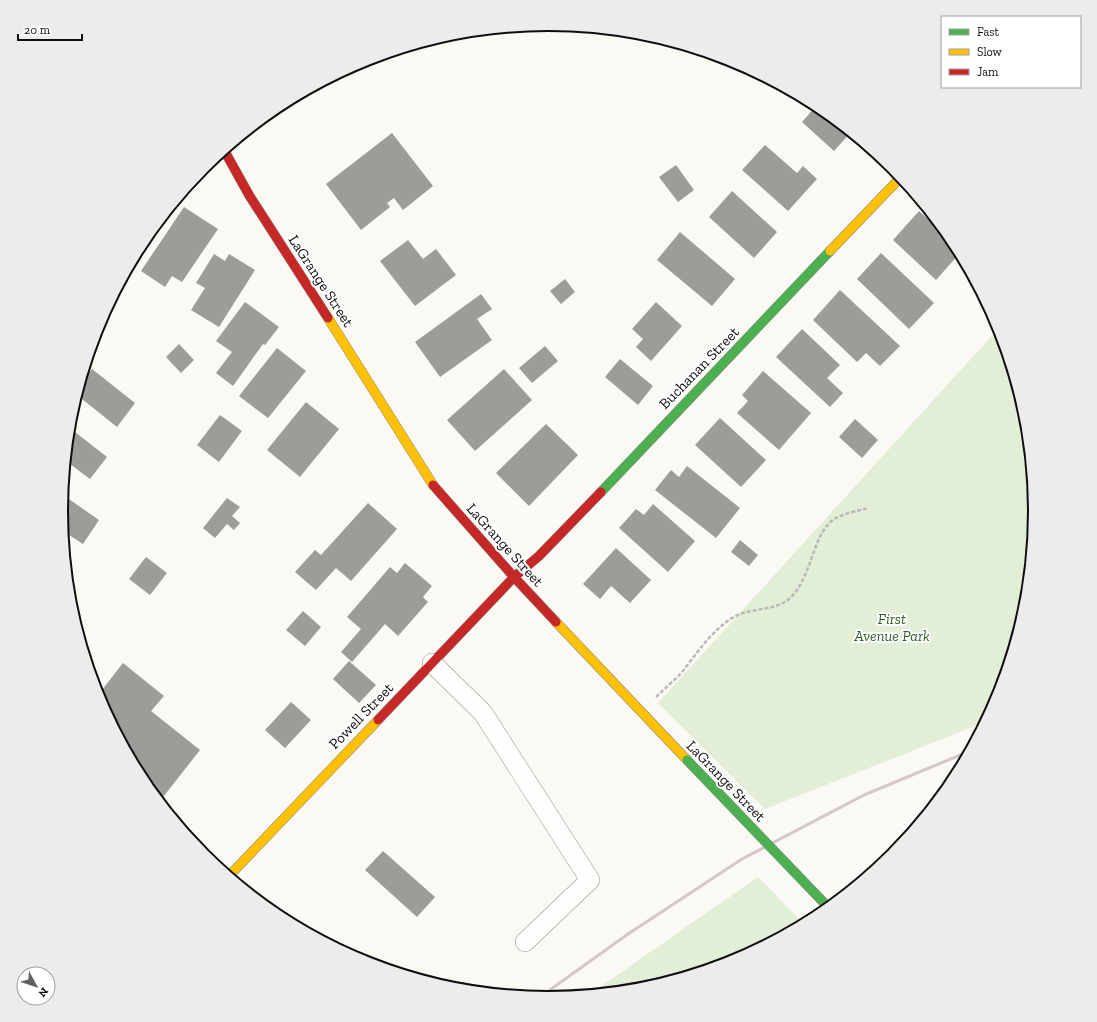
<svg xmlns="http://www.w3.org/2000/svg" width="1097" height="1022" font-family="'Zilla Slab',serif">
<rect width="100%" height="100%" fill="#faf9f4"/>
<path fill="#e3eed6" d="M999,328L1026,416L1035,511L1026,606L998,698L985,722L765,809L658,703Z
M758,877L804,924L735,961L643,989L590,994Z"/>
<path fill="#9e9c99" d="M401,49L388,59L385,54Z
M817,105L851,132L834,151L802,122Z
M392,133L433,186L403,210L394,198L387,203L390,207L361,230L326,184Z
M765,145L797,173L803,166L817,179L788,211L742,170Z
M676,165L694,190L678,202L659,177Z
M732,191L777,232L754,258L709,217Z
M184,207L218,229L182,282L172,276L165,287L141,271Z
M919,211L956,244L960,253L936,280L893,240Z
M680,232L735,279L712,306L657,260Z
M408,240L423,259L436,249L456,275L415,306L380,261Z
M881,253L934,303L909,329L857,279Z
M214,254L225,261L229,254L255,270L219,327L191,310L205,288L196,283Z
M565,279L575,292L561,304L550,291Z
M840,290L900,346L880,366L866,353L857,362L813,320Z
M481,294L492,309L477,319L492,340L440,377L415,342Z
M245,302L279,327L265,345L263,344L233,386L216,373L232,352L216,341Z
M656,302L682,326L651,361L636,347L643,339L632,329Z
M802,329L840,365L827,378L843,393L830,407L776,357Z
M179,344L194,360L181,373L166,357Z
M545,346L558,361L532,383L519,368Z
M277,348L306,371L268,418L239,396Z
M620,359L653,386L638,405L605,377Z
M92,369L135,403L117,427L77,395L81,383Z
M504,369L532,400L475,451L447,420Z
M763,371L811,413L779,450L737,413L748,401L742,395Z
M306,402L339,429L300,477L267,450Z
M220,415L242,431L219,462L197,445Z
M720,418L766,460L741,487L695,445Z
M855,419L878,440L862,458L839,437Z
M546,424L578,455L529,506L496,473Z
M70,428L107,457L90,479L66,461Z
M687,466L740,508L716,538L655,490L671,470L679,477Z
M63,495L99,520L83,544L69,535L64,541L62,511Z
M227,498L240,507L232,516L240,523L234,530L227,524L215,538L203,528Z
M368,503L397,529L351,581L336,568L316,590L295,572L315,550L321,555Z
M653,504L695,541L668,572L619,528L636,509L644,515Z
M740,540L758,555L749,566L731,552Z
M616,548L651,580L630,603L611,586L600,599L583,584Z
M146,557L167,573L150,595L129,579Z
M405,563L432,586L423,597L428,602L398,636L385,624L352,662L341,652L361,629L347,617L390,567L397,573Z
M303,611L321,627L305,646L286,630Z
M349,661L376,685L359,703L333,679Z
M123,663L164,696L151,711L200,750L160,801L143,781L98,695Z
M291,702L311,720L285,748L265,730Z
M383,851L435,897L417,917L365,870Z"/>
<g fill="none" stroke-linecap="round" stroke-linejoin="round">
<defs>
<path id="street" d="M432,663L483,713L590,880L525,942"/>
<path id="fast" d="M601,492L830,251"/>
<path id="slow" d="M830,251L901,177
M328,318L433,485
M556,622L687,760
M229,876L378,720"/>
<path id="jam" d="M224,150L249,195L328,318
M433,485L514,577L556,622
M378,720L514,577L539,556L601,492"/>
</defs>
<use href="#street" stroke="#949492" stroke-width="20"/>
<use href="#fast" stroke="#8b8a88" stroke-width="10"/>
<use href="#slow" stroke="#8b8a88" stroke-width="10"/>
<use href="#jam" stroke="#8b8a88" stroke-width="10"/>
<path stroke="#b8b8b7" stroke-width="2.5" stroke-dasharray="4 2" stroke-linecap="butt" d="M656,697C666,687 678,678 686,667C700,649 712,631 732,618C749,607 773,612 789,599C813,578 812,531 836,518C845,513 858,511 868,508"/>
<use href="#street" stroke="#fefefd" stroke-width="19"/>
<use href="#fast" stroke="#4caf50" stroke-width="9"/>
<use href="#slow" stroke="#ffc107" stroke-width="9"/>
<use href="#jam" stroke="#c62828" stroke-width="9"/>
<path stroke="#d5c7c6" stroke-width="3" d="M540,997L628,934L742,859L864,795L970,751"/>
<defs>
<path id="fast-bridge" d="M687,760L829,908"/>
</defs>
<use href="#fast-bridge" stroke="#8b8a88" stroke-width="10" stroke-linecap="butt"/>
<use href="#fast-bridge" stroke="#4caf50" stroke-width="9"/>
</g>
<g text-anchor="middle" stroke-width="4" stroke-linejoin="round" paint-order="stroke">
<g font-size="15" fill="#0e0e0e" stroke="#fff">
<text transform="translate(321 281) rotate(57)" y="5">LaGrange Street</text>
<text transform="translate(699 368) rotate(-46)" y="5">Buchanan Street</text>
<text transform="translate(505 545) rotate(48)" y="5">LaGrange Street</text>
<text transform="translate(361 716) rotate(-46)" y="5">Powell Street</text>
<text transform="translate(726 781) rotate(46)" y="5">LaGrange Street</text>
</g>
<g font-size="15" font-style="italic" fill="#2f6024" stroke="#fff">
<text x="892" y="624">First<tspan x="892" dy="17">Avenue Park</tspan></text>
</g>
</g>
<path d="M0 0H1097V1022H0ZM68 511a480 480 0 1 1 960 0a480 480 0 1 1-960 0Z" fill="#ececec" fill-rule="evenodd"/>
<path fill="none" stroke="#0e0e0e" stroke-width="2" d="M68 511a480 480 0 1 1 960 0a480 480 0 1 1-960 0Z"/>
<rect x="941" y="16" width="140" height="72" fill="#ffffff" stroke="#9f9f9f"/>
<rect x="949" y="29" width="20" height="6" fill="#4caf50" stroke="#9f9f9f"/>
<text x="977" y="36" font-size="12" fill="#0e0e0e">Fast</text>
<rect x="949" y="49" width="20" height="6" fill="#ffc107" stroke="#9f9f9f"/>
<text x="977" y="56" font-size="12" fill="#0e0e0e">Slow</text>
<rect x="949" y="69" width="20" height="6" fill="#c62828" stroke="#9f9f9f"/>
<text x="977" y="76" font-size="12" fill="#0e0e0e">Jam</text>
<g transform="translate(36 986) rotate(130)"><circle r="19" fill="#ffffff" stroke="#9f9f9f"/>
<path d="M0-3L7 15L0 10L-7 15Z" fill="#61605e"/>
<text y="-6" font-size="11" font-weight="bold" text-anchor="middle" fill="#0e0e0e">N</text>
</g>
<path d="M18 34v6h64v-6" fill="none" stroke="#0e0e0e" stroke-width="2"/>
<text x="24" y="34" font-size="12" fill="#0e0e0e" stroke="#ffffff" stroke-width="3" paint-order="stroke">20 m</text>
</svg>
